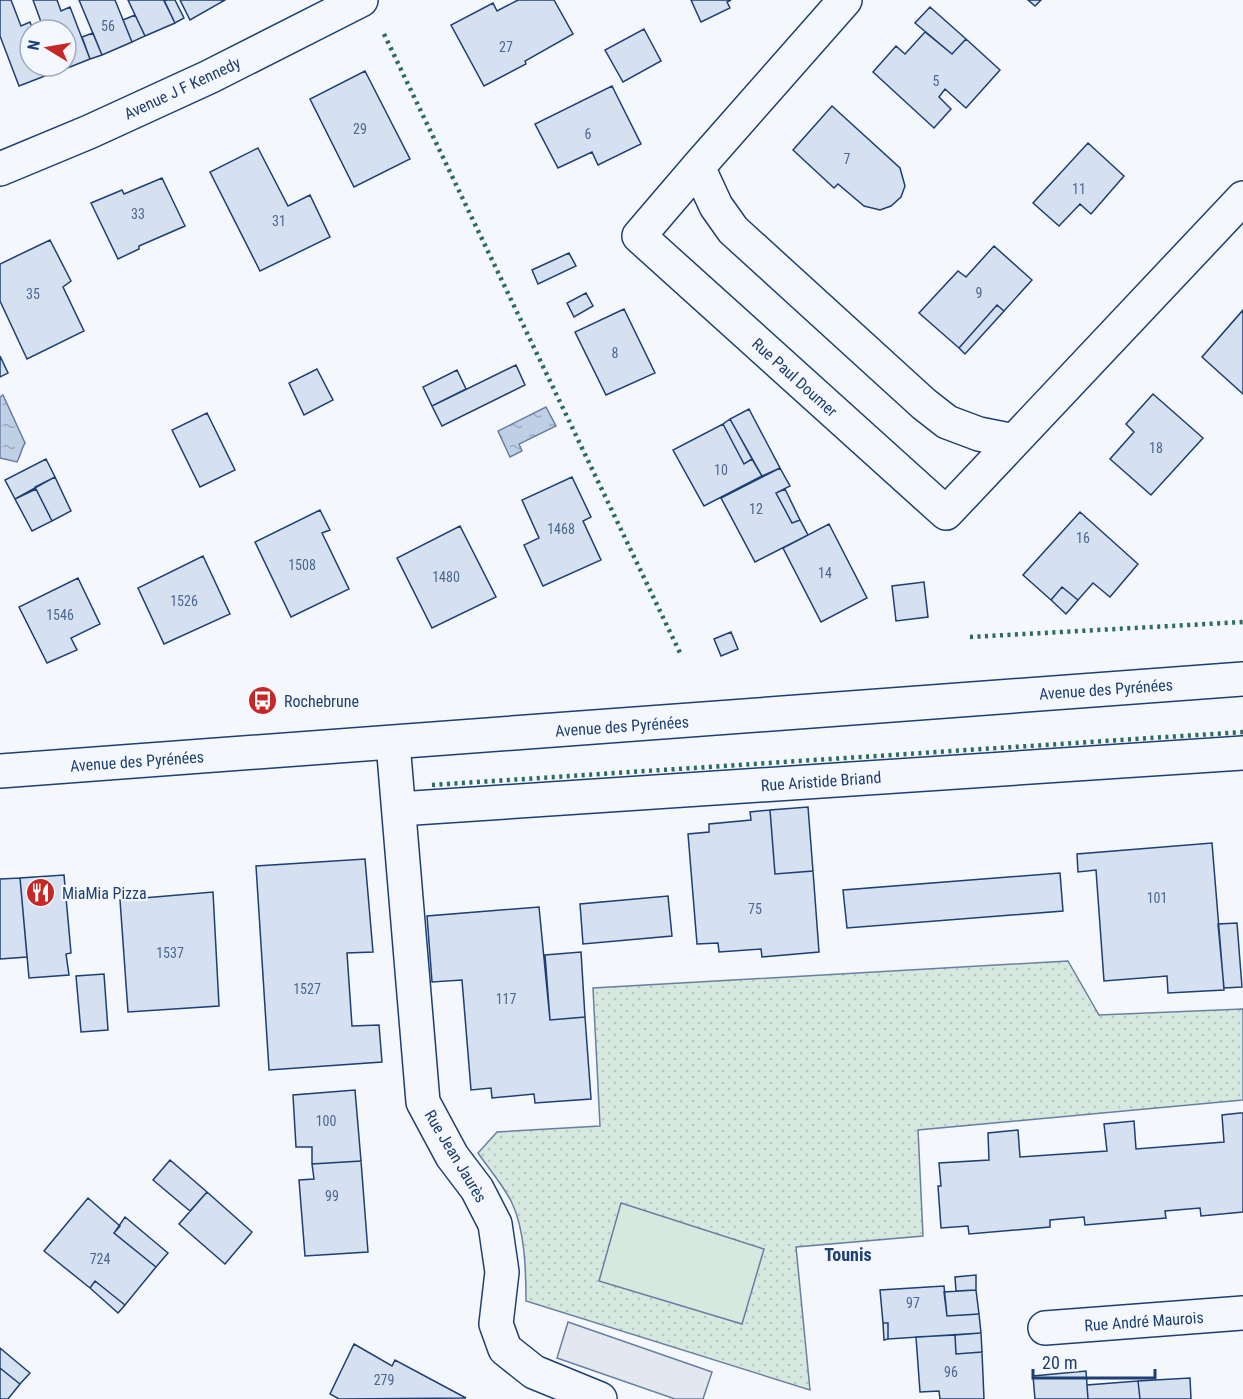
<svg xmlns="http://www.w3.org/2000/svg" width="1243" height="1399" font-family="'Roboto Condensed',sans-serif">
<defs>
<pattern id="grass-dots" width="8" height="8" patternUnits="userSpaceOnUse" patternTransform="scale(1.5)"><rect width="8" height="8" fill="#d7e8df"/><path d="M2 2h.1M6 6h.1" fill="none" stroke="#b8c8c3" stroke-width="1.8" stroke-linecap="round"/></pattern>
<pattern id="water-ripples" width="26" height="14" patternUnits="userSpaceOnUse" patternTransform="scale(1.5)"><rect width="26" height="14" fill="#bed0e5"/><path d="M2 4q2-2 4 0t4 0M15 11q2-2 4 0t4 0" fill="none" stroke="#9aaabe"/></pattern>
</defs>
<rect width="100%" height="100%" fill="#f4f7fb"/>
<path fill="url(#grass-dots)" stroke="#687fa3" stroke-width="1.5" d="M1068,961L1099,1015L1243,1009V1100L918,1130L923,1236L796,1247L810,1390L526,1301C526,1272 525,1230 512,1203C504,1186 489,1169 478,1153L497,1132L600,1126L593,988Z"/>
<path fill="#d7e8df" stroke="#687fa3" stroke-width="1.5" d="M621,1203L764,1249L742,1324L599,1281Z"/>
<path fill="#e3e8f0" stroke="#687fa3" stroke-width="1.5" d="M568,1322L712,1372L703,1399H675L557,1358Z"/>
<path fill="url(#water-ripples)" stroke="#687fa3" stroke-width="1.5" d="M3,395L25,443C21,449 21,455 17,462L0,458V397Z
M546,407L556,426L519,444L522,451L510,457L498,431Z"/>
<path fill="#d5e0f0" stroke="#1d3f73" stroke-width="1.5" d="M0,0H11L21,26L30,22L33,30H30V66H47L50,74L19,86L0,36Z
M33,0H57L61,11L70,7L90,59L60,71L58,66H66V30H44Z
M79,0H115L132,42L102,55Z
M128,0H164L175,23L145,36Z
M167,0H175L184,18L175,23L164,1Z
M180,0H225L190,20Z
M518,0H554L573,34L525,61L526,64L484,86L451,25L493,3L497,11Z
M691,0H731L727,2L730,8L701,22Z
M1028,0H1041L1035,6Z
M930,7L966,39L952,54L915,23Z
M135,15L145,36L132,42L123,20Z
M644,29L661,61L623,82L605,50Z
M925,32L952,54L966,39L1000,70L966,108L945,89L939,97L951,109L934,128L873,72L896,46L905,54Z
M93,33L102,55L90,59L82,37Z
M47,66H58L60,71L50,74Z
M365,71L410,159L354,187L310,99Z
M612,86L641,144L598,165L592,152L558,168L535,124Z
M832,106L900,168L905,186L901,197L891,206L880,210L864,206L838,184L834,188L793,150Z
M1088,143L1124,176L1091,214L1080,204L1059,226L1033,203Z
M258,148L288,206L310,195L330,237L260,271L210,172Z
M162,178L185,226L139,246V249L118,259L91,203L122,190L124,194Z
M50,240L71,281L63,287L84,331L27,359L0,301V264Z
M994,246L1032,280L1004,311L997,305L959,348L919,313L958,271L966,277Z
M569,253L576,266L538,284L532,270Z
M586,293L593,306L574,317L567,303Z
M997,305L1004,311L965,354L959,348Z
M624,309L655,373L606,395L575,332Z
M1243,310V394L1202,357Z
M0,356L8,373L0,377Z
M516,365L525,385L442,426L432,406Z
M317,369L333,400L304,415L289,383Z
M457,370L466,389L432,406L423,387Z
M1153,394L1203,438L1151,495L1110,459L1134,432L1126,424Z
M749,409L780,468L762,476L730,419Z
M207,413L235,470L200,487L172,430Z
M730,419L752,459L744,464L723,424Z
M723,424L744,464L752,459L762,476L704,506L673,450Z
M46,459L55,477L15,499L5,480Z
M780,468L790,486L776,493L792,523L800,520L808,535L755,562L721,498Z
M55,477L71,511L52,521L35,487Z
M572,477L591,517L583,521L601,560L543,586L524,545L539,538L522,500Z
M36,489L52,521L32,531L15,499Z
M785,489L800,520L792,523L776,493Z
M320,510L330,530L322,533L349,589L291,617L255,542Z
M1080,512L1138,564L1110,597L1093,583L1078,600L1062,587L1051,600L1023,575Z
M829,524L867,598L821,622L783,548Z
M460,526L496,597L432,628L397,558Z
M203,556L230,614L164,644L138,588Z
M78,578L100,624L71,638L77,650L47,663L19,607Z
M924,582L928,617L896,621L892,586Z
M1062,587L1078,600L1066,614L1051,600Z
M731,632L738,649L721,656L714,639Z
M808,807L813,871L775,874L770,810Z
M770,810L775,874L813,871L819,952L762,957L761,949L719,952L718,943L697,944L688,834L709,832V824L751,820L750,812Z
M1212,843L1224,990L1168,993L1167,976L1104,981L1096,870L1078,872L1077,854Z
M365,859L373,952L347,953L352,1026L379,1025L382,1062L269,1070L256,866Z
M1060,873L1063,911L847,928L843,890Z
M64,875L71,953L66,954L69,975L29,978L20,878Z
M20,878L27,957L0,959V879Z
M213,892L219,1006L128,1012L120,900Z
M668,896L672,936L583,944L580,904Z
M539,907L550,1020L585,1017L591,1099L535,1103L534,1094L492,1098L491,1088L471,1090L462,980L432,982L427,916Z
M1237,923L1242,987L1224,988L1218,924Z
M581,952L585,1017L550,1020L545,955Z
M104,974L108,1030L81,1032L76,976Z
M355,1090L361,1161L312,1164V1147H296L293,1095Z
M1240,1113H1243V1212L1201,1216L1200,1208L1165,1211L1166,1218L1085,1225L1084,1217L1050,1220V1227L969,1234L968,1226L941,1228L938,1186H941L939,1163L989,1160L988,1133L1018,1130L1020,1157L1107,1151L1104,1124L1134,1121L1136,1149L1224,1142L1222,1115Z
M170,1160L207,1192L190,1211L153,1180Z
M361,1161L368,1252L305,1256L299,1180L314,1179L312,1164Z
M207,1192L252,1232L225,1264L179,1224Z
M88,1198L120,1226L114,1233L156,1267L125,1305L95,1281L90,1288L44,1251Z
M125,1217L168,1253L156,1267L114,1233Z
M976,1275V1290L956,1291L955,1277Z
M95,1281L125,1305L118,1313L90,1288Z
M944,1286L947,1316L979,1314L981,1333L888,1339V1323H883L880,1290Z
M976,1290L979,1314L947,1316L944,1292Z
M883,1323H888V1339L884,1340Z
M981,1333L982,1352L956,1354L955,1335Z
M955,1335L956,1354L982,1352L984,1399H940L939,1391L920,1392L916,1337Z
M354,1344L392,1366L395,1360L466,1398L339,1399L330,1394Z
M0,1348L30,1373L20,1384L0,1368Z
M0,1368L20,1384L8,1399H0Z
M1086,1371L1088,1399H1035L1033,1376Z
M1190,1378L1191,1399H1140L1138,1381Z
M1138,1381L1140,1399H1088L1087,1385Z"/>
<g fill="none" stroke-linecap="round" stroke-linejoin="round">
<defs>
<path id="minor" d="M845,0L698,167L716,206L733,230L924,404L947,422L979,434L1014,441L1243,198
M698,167L639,236L946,513L1014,441
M0,169L89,132L209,77L361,0
M393,743L423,1102L452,1156L477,1189L495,1224L502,1272L496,1324L505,1349L534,1372L600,1399
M399,809L1243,753
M1045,1328L1243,1313"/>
<path id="secondary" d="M0,771L1243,679"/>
</defs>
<use href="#minor" stroke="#1d3f73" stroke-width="36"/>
<use href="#secondary" stroke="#1d3f73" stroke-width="36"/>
<use href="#minor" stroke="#f4f7fb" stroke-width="33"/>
<use href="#secondary" stroke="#f4f7fb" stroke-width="33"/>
<path stroke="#2c6c60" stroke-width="4.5" stroke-dasharray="3 4.5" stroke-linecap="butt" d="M384,34L681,655
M970,637L1243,622
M432,785L1243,732"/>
</g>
<defs>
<symbol id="bus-disc" viewBox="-11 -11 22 22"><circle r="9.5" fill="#c62828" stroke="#f4f7fb"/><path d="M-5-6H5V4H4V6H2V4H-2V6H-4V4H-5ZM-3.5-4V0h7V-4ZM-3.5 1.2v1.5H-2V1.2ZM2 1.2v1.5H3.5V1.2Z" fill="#fff"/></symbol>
<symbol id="restaurant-disc" viewBox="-11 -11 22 22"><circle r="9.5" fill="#c62828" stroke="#f4f7fb"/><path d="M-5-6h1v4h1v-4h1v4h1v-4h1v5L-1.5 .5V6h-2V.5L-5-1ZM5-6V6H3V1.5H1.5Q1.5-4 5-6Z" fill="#fff"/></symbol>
</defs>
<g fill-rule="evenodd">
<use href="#bus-disc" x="246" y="684" width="33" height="33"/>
<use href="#restaurant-disc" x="24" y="876" width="33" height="33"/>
</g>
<g text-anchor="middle" stroke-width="4.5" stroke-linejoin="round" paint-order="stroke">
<g font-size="14" fill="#4b6792">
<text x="108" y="31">56</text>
<text x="506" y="52">27</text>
<text x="936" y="86">5</text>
<text x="360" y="134">29</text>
<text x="588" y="139">6</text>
<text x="847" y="164">7</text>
<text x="1079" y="194">11</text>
<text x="138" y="219">33</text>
<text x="279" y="226">31</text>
<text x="979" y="298">9</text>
<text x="33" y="299">35</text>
<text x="615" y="358">8</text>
<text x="1156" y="453">18</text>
<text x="721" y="475">10</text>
<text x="756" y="514">12</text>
<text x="561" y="534">1468</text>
<text x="1083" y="543">16</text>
<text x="302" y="570">1508</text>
<text x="825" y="578">14</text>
<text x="446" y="582">1480</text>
<text x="184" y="606">1526</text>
<text x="60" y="620">1546</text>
<text x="1157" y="903">101</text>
<text x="755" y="914">75</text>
<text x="170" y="958">1537</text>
<text x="307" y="994">1527</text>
<text x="506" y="1004">117</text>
<text x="326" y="1126">100</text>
<text x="332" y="1201">99</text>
<text x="100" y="1264">724</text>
<text x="913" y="1308">97</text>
<text x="951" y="1377">96</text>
<text x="384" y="1385">279</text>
</g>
<g font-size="16" fill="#1d3f73" stroke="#f4f7fb">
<text transform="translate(182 88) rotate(-25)" y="6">Avenue J F Kennedy</text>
<text transform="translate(795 377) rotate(42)" y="6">Rue Paul Doumer</text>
<text transform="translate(1106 689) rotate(-4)" y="6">Avenue des Pyrénées</text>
<text transform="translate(622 726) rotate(-4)" y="6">Avenue des Pyrénées</text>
<text transform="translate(137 761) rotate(-4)" y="6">Avenue des Pyrénées</text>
<text transform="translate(821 781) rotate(-4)" y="6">Rue Aristide Briand</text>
<text transform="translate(456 1156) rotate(59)" y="6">Rue Jean Jaurès</text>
<text transform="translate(1144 1321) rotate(-4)" y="6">Rue André Maurois</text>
</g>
<g font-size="16" fill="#1d3f73" stroke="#f4f7fb" text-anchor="start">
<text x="284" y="707">Rochebrune</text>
<text x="62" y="899">MiaMia Pizza</text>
</g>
<g font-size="18" font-weight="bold" fill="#1d3f73" stroke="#f4f7fb">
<text x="848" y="1261">Tounis</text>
</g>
</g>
<g transform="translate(48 48) rotate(281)"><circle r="28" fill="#f4f7fb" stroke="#9eadc5" stroke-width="1.5"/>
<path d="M0-4.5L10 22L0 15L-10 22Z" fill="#c62828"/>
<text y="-9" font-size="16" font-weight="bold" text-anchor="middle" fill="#1d3f73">N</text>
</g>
<path d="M1033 1369v9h122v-9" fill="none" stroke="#1d3f73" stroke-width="3"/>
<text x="1042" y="1369" font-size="18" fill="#1d3f73" stroke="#f4f7fb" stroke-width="4.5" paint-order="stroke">20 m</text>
</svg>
